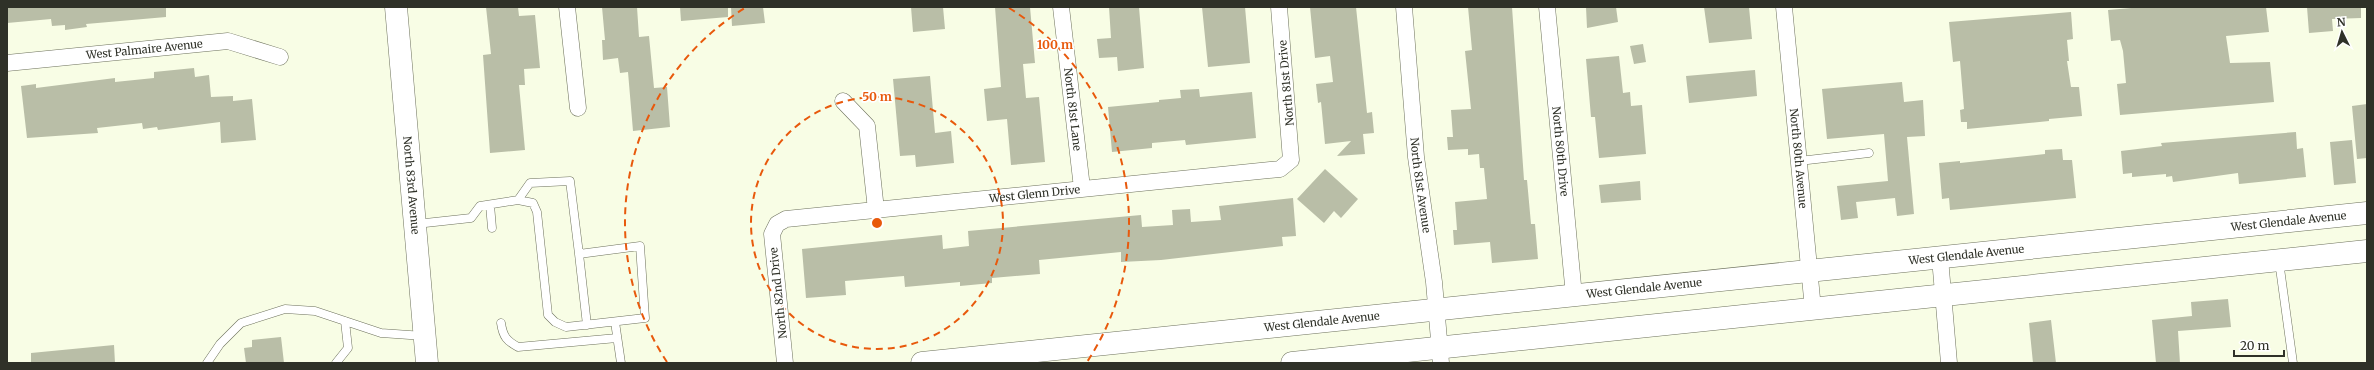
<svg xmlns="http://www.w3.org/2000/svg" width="2374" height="370" font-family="Merriweather,serif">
<rect width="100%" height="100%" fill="#f8fde5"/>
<path fill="#b9bea7" d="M7,7H166V17L86,24L87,27L65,30V25L52,26L51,19L7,23Z
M486,7H518L519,16L535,15L540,68L524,69L525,85H519L525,150L490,153L483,55L491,54Z
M602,7H637L639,37L649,36L654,88L667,87L670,127L633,131L628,72L620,73L618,58L603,60L602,40H605Z
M680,7H728V17L681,21Z
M731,7H763L765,23L732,26Z
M911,7H943L945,29L913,32Z
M995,7H1030L1035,63L1023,64L1026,98L1039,97L1045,162L1011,165L1007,119L987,121L984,89L1001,87Z
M1109,7H1139L1144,68L1118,71L1117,57L1099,58L1097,39L1111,38Z
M1202,7H1245L1250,63L1208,67Z
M1310,7H1356L1367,113L1372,112L1374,133L1363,134L1365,154L1337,156L1351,141L1325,144L1321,102L1318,103L1316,84L1333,82L1330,56L1315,58Z
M1468,7H1512L1524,180H1527L1531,224H1535L1538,259L1492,263L1490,242L1454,245L1453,230H1457L1455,202L1487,199L1484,168H1480L1479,154L1468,155V149L1448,150L1447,137H1453L1451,110L1471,109L1465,51L1472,50Z
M1586,7H1616L1618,22L1587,28Z
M1704,7H1749L1752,39L1709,43Z
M2143,7H2266L2269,32L2226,36L2230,63L2270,62L2274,102L2120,115L2117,84L2126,83L2123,51L2120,40L2111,41L2108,10Z
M2307,7H2361V18L2332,19L2333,31L2309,33Z
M2071,12L2073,39L2067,40L2069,61H2067L2071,87H2079L2082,116L2049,119V121L1967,129V122H1961L1960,110L1964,109L1960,61L1953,62L1949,22Z
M1643,44L1646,62L1634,64L1630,46Z
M1619,56L1623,93L1630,92L1631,106L1642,105L1646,154L1599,158L1595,117H1591L1586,59Z
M194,68L195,77L209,75L211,97L233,96V101L252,99L256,140L221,143L220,122L158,130L157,127L143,129L142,123L97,128L98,133L27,138L21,86L36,84V88L115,78V82L154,78V72Z
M1755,70L1757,96L1689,103L1686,76Z
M930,76L935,133L951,131L954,163L916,167L915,155L900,156L893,79Z
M1902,82L1904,102L1923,100L1925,136L1907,137L1914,214L1897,216L1895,198L1856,202L1858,218L1841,220L1837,186L1888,181L1884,134L1827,139L1822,89Z
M1199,89L1200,97L1252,92L1256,138L1186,145L1185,140L1152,143V148L1112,152L1108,107L1159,102V100L1181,98L1180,90Z
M2367,104V158L2357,159L2352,106Z
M2296,132L2297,149L2303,148L2306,177L2239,184L2238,173L2173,182L2172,176L2166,177V174L2132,177V173L2123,174L2121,151L2162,146L2161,143Z
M2352,140L2356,183L2334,185L2330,142Z
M2062,149L2063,160H2072L2076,198L1950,210L1949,198L1942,199L1939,163L1960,161V163L2045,154V150Z
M1325,169L1358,199L1341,218L1334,211L1324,223L1297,199Z
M1640,181L1641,200L1601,203L1599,185Z
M1293,198L1296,236L1282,237L1283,246L1161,260L1121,262V252L1039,260L1040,274L992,278V283L960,286V282L905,287L904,276L845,281L846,295L806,298L802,249L942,235L943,249L969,246L968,231L1141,215L1142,227L1173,225L1172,210L1190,209L1191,222L1221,220L1219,206Z
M2228,299L2231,327L2178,331L2180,363H2156L2152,320L2192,316L2191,302Z
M2051,320L2056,363H2033L2029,323Z
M281,337L284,363H246L244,348L252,347V340Z
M114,345L115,363H31V353Z"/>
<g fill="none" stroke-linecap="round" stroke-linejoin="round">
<defs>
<path id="lane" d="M1799,161L1869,153
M490,205L492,228
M416,224L471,218L480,206L518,200L533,203L537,212L548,315L555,322L566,327L645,318L640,246L579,254L570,181L530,183L518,200
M579,254L587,325
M2279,261L2293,363
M615,322L621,363
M501,323C503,337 507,341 518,347L617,338
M207,363L220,344L241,323L285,309L315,311L381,333L424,336
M336,363L348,348L345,321"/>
<g id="street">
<path d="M567,7L578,108"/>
<path id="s1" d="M1061,7L1082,188"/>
<path id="s2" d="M1404,7L1416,157L1434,282L1441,363"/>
<path id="s3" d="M1547,7L1574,296"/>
<path id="s4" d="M1784,7L1813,309"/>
<path id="s5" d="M7,63L228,41L280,57"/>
<path d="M843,101L867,126L876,210"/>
<path d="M1940,258L1949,363"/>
<path id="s6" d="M785,363L772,234L777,224L786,219L1280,169L1291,160L1279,7"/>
</g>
<g id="secondary">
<path id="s7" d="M396,7L427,363"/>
<path id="s8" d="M922,363L2367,213"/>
<path d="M1292,363L2367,251"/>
</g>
</defs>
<use href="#lane" stroke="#6d715c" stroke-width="9"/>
<use href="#street" stroke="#6d715c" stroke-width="17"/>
<use href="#secondary" stroke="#6d715c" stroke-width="23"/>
<use href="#lane" stroke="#fff" stroke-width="8"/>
<use href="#street" stroke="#fff" stroke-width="16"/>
<use href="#secondary" stroke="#fff" stroke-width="22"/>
</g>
<g fill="none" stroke="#e8590c" stroke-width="2" stroke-dasharray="7 5">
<circle cx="877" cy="223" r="126"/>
<path d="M667 362A252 252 0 0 1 745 8M1009 8A252 252 0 0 1 1087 362"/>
</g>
<g text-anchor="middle" stroke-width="3.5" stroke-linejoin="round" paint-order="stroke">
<g font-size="11" fill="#2f3128" stroke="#fff">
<text dy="4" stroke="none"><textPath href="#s5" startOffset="138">West Palmaire Avenue</textPath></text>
<text transform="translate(1286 83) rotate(-95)" y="4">North 81st Drive</text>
<text dy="4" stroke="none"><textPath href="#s1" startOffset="103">North 81st Lane</textPath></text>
<text dy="4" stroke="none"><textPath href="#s3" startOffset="145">North 80th Drive</textPath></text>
<text dy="4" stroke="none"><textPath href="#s4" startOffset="152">North 80th Avenue</textPath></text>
<text dy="4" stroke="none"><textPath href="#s7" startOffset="179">North 83rd Avenue</textPath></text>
<text dy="4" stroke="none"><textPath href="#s2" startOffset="179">North 81st Avenue</textPath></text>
<text dy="4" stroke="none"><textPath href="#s6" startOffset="401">West Glenn Drive</textPath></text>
<text dy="4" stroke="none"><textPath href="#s8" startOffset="1374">West Glendale Avenue</textPath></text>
<text dy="4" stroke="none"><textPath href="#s8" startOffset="1050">West Glendale Avenue</textPath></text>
<text dy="4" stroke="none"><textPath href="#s8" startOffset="726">West Glendale Avenue</textPath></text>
<text transform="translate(778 293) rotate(-96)" y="4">North 82nd Drive</text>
<text dy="4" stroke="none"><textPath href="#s8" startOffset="402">West Glendale Avenue</textPath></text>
</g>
</g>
<circle cx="877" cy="223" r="6" fill="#e8590c" stroke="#fff" stroke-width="2"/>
<g font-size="12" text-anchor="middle" font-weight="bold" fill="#e8590c" stroke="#fff" stroke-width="3.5" stroke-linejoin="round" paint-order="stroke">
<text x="1055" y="49">100 m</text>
<text x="877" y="101">50 m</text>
</g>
<rect width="2374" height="370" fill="none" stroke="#2f3128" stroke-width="16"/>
<g transform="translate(2342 32) rotate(355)" stroke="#ffffff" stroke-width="3" paint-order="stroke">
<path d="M0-3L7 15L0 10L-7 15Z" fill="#2f3128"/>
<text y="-6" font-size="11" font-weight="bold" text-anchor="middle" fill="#2f3128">N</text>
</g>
<path d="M2234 350v6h50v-6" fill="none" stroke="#2f3128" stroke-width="2"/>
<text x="2240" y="350" font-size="12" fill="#2f3128" stroke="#ffffff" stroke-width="3" paint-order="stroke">20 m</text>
</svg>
